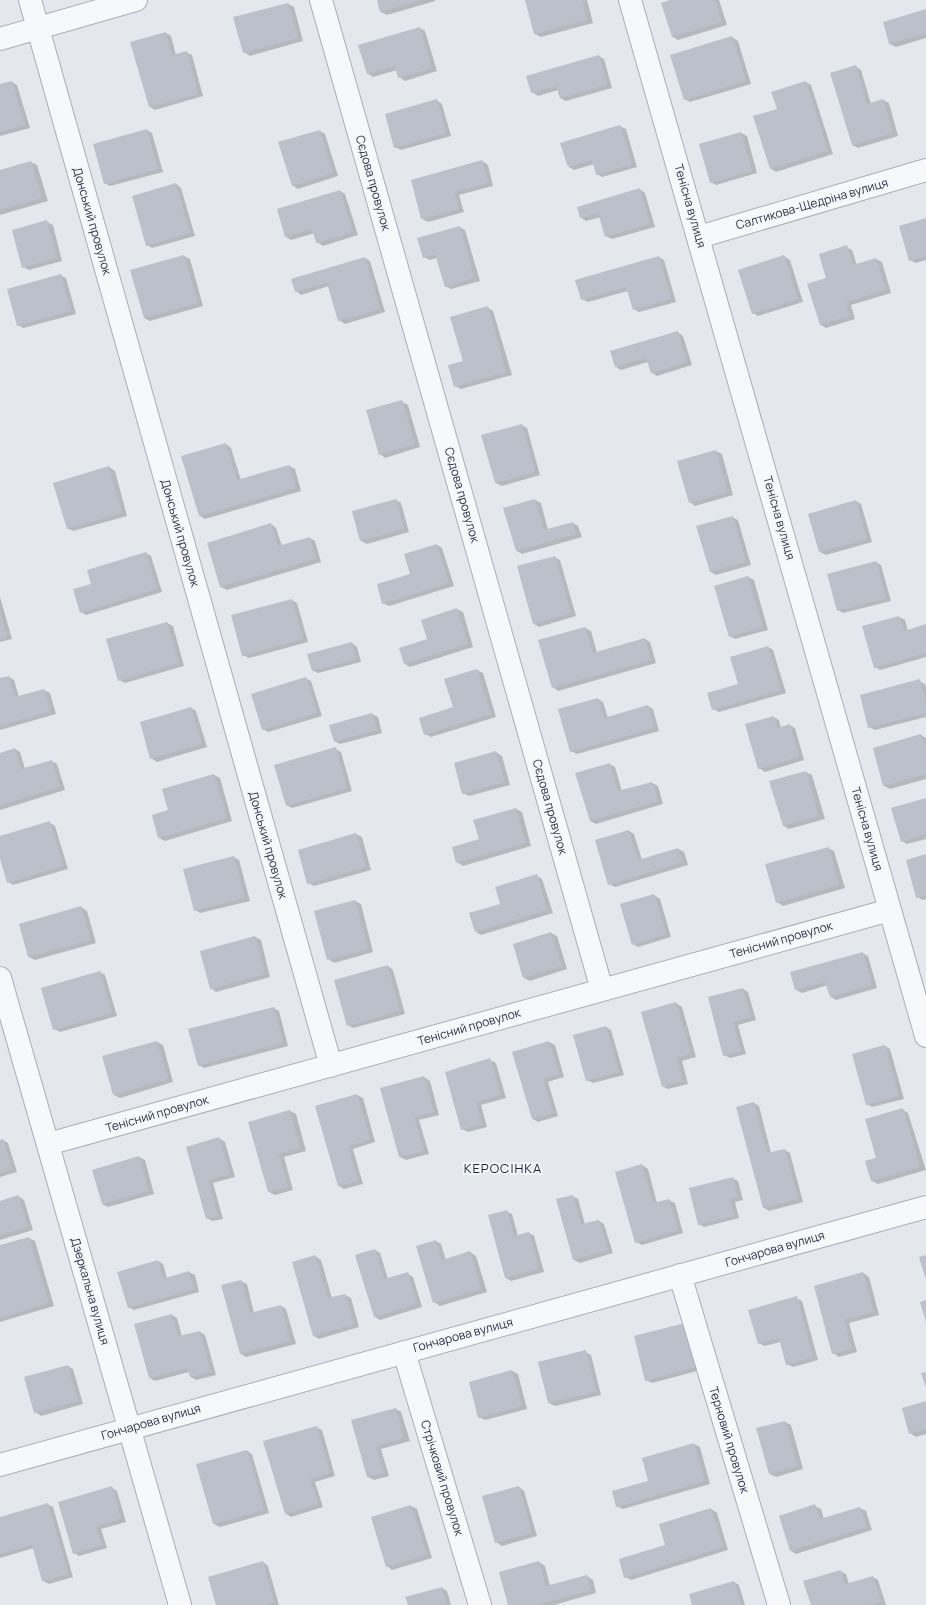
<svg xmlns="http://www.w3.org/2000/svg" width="926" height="1605" font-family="Manrope,sans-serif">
<rect width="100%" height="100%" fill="#e4e7ec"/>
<path fill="#0003" d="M378,0H435V1L387,15L381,12Z
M526,0H587L593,23L541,37L535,34Z
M674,0H719L727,25L678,40L673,37Z
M288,4L294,7L303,41L250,56L244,52Z
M926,10V38L896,47L890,44L884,23Z
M420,28L425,31L437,71L405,81L399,77L397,70L373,77L368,74Z
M166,33L171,36L176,55L186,52L192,55L203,96L155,110L150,107Z
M732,37L738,41L751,84L690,102L684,99Z
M599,56L604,59L612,88L566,101L560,98L558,90L538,96L532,92Z
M855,66L861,70L871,104L883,100L889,103L898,136L858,148L852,145Z
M12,82L17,85L30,128L0,136V85Z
M806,82L811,85L833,154L776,172L770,168L778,110Z
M436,100L442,104L451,136L401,150L395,147Z
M620,126L626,129L637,167L602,177L597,174L594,164L574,170L569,167Z
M147,130L152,133L163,172L110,186L104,183Z
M320,131L325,134L338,176L298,189L292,185Z
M741,133L747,136L757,173L716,185L711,182L700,145Z
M482,161L488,165L493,186L459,195L464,212L428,222L422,219Z
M31,162L37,165L48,201L0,215V171Z
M176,184L181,188L195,236L152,248L147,245Z
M639,189L645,193L655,227L612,239L606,236L601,217L586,221L581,218Z
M340,191L345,194L358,235L323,246L317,242L315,233L291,240L286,237Z
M926,219V260L916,263L910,260Z
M47,222L53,225L62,261L29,270L23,267Z
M459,227L465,230L480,281L451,289L445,286L437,258L430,260L424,257Z
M846,247L852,250L857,265L876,259L882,262L891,293L851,305L855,319L826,328L821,325L808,284L827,279Z
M184,256L190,259L203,306L150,321L144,318Z
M784,256L790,260L803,302L758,316L753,313Z
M659,257L664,260L676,302L639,312L634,309L628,291L588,302L582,299Z
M365,258L370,261L385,312L345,324L339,320L329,286L301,295L296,291Z
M60,275L66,278L76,314L23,328L18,325Z
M487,307L493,311L512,375L461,389L455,386Z
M677,332L683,336L692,365L657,376L651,372L648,362L621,370L616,367Z
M402,402L408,405L420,447L385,458L380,454Z
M522,425L527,428L540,475L502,486L496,483L483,436Z
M226,444L231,448L241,480L289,466L295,469L301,491L205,519L200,516Z
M716,451L722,454L733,495L695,506L690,502Z
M109,467L115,471L127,516L73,531L67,528Z
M396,500L401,503L409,532L367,544L361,541Z
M535,500L541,503L548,530L573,523L578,526L582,537L522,554L517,551Z
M856,501L861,504L872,542L826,555L820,552Z
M732,517L738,520L751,565L716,575L711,572Z
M271,524L276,528L282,546L310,538L315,541L321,562L227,590L221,587L208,543Z
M437,545L442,548L454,586L389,606L383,603Z
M146,553L151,556L162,592L86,615L81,612L92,584Z
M554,557L560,560L576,616L539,627L534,624Z
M876,562L881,565L891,601L843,613L838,610Z
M748,577L754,580L768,630L735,639L730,636Z
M0,597L12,639L0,642Z
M292,600L297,603L308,642L249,658L243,655Z
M457,609L463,612L473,647L410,667L405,664Z
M899,617L905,620L908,631L926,626V657L880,670L875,667Z
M167,623L173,626L184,666L125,683L119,680Z
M585,628L591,631L597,653L645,639L650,642L656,663L558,691L553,687Z
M352,643L357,647L361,662L318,673L312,670Z
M768,647L773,650L786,693L719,712L713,709L740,685Z
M477,670L483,673L496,717L431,737L425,734L455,708Z
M9,677L14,680L19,697L44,690L50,693L56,714L0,730V679Z
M305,678L311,681L322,716L268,732L263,729Z
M919,681L925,684L926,687V717L875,730L869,727Z
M598,699L603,702L608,718L648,706L653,709L659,731L577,754L571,751Z
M191,708L196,711L207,747L157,762L151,758Z
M372,714L378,717L382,733L340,744L334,741Z
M773,717L779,720L781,728L789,725L795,728L804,760L765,772L759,768Z
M921,735L926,738V779L890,789L884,786L874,749Z
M15,749L20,752L25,769L51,761L57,764L65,790L0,810V754Z
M335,749L341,752L352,791L292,808L286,805Z
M496,752L502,756L510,785L469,796L463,793L455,764Z
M609,764L615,767L622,791L652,783L658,786L663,804L596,824L590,821Z
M806,772L812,775L825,819L789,829L784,826Z
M214,775L220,778L232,821L165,841L159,838L169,811Z
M926,799V839L907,844L902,841Z
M516,809L522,812L531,846L463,866L457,862L480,840Z
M50,823L55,826L68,869L13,885L8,882L0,856V837Z
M629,831L634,834L642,860L678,849L684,852L688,865L615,887L609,884Z
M356,834L362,837L371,870L314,886L308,883Z
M828,848L834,851L845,888L783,906L777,902Z
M926,855V899L923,900L917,897Z
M234,857L239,860L250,901L200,913L195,910Z
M537,876L542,879L553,913L481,935L476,932L501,904Z
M654,895L660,899L671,937L638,947L633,944Z
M355,901L361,904L373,952L334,963L328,959Z
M81,907L87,911L96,943L35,960L29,957L20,924Z
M551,933L557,936L567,969L530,981L524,978Z
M255,937L261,940L270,977L216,992L211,988Z
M862,953L868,956L877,988L836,1000L831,997L828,985L802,993L796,990Z
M388,966L393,970L405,1014L353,1028L348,1025Z
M100,972L105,975L117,1016L60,1032L54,1029Z
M743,989L748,992L756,1020L738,1025L746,1054L730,1058L724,1055L709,998Z
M676,1003L682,1007L696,1057L682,1061L688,1084L668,1089L662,1086Z
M274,1008L279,1011L288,1046L204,1068L199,1065Z
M606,1027L611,1030L624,1075L593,1083L587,1080Z
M157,1042L163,1045L173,1082L120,1098L114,1095L103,1057Z
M549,1042L555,1045L564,1077L548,1082L558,1116L538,1122L533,1119Z
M885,1046L890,1049L904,1099L872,1107L867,1104Z
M490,1060L496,1063L506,1098L481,1105L487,1127L468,1132L462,1129Z
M424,1077L430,1081L439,1115L419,1120L429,1154L406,1160L400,1157L381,1089Z
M357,1095L363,1098L375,1142L353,1149L363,1184L344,1189L339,1186Z
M754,1103L759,1106L771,1153L785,1150L790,1153L803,1202L769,1211L763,1207Z
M903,1110L908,1113L926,1170L878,1184L872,1181L866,1162L877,1158Z
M290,1111L296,1114L306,1151L284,1157L293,1190L275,1195L269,1192Z
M219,1138L225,1142L235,1177L213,1183L223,1219L212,1221L207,1218L187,1148Z
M3,1140L8,1143L17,1172L0,1177V1141Z
M139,1157L145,1160L154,1194L108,1207L102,1204Z
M642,1165L648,1169L657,1203L669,1200L675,1203L683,1233L642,1245L636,1242Z
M732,1178L738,1181L743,1200L735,1202L739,1218L704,1227L699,1224Z
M18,1196L24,1200L33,1230L0,1240V1202Z
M572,1196L578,1199L585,1224L599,1221L604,1224L613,1253L580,1263L574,1260Z
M506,1211L512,1214L518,1236L529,1233L534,1236L544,1272L511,1281L506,1278Z
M29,1238L35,1241L54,1306L0,1322V1246Z
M436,1241L441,1244L446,1260L470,1252L476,1256L487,1292L440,1306L434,1302Z
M375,1250L380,1253L388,1279L408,1274L413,1277L422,1307L380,1320L375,1317Z
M315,1256L321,1260L332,1298L345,1295L351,1298L359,1327L319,1339L314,1336Z
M158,1261L163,1264L167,1278L189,1272L195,1275L199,1292L134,1310L128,1307Z
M863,1273L869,1277L879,1315L849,1323L857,1352L839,1357L833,1353L815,1286Z
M241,1281L247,1284L254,1313L281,1306L286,1309L296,1344L246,1357L241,1354Z
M796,1298L802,1301L818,1360L793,1367L787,1364L781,1342L764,1346L759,1343Z
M172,1315L177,1318L182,1336L200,1332L205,1335L216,1375L196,1380L191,1377L189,1372L155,1381L150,1378Z
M684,1324L701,1370L652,1383L646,1380Z
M585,1352L591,1355L601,1395L555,1406L549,1403Z
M68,1366L73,1369L83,1404L41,1416L35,1412Z
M512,1371L518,1374L527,1409L485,1420L479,1417Z
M926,1402V1434L916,1437L910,1433Z
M396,1409L401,1412L410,1441L381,1449L389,1476L374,1480L368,1477L352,1421Z
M785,1422L791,1425L803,1469L776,1477L770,1474Z
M316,1427L322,1430L335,1476L315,1482L323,1507L291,1517L286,1514Z
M694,1444L700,1447L710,1484L623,1509L617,1506Z
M247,1451L252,1454L269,1513L220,1527L214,1524Z
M111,1487L117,1491L126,1522L101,1529L107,1548L79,1556L74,1553Z
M519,1487L524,1491L537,1536L502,1546L496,1542Z
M47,1504L53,1507L73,1577L49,1584L43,1581L34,1548L0,1558V1518Z
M411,1506L417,1509L432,1558L392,1570L387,1566Z
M815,1506L821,1509L824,1519L860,1508L866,1511L872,1530L796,1554L791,1551Z
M711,1509L717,1513L728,1550L631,1580L625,1577Z
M263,1562L268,1566L279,1605H217Z
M539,1562L545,1566L550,1586L587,1576L593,1580L596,1593L554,1605H509Z
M840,1571L846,1574L849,1584L873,1577L878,1580L886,1605H812Z
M734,1582L739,1585L745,1605H693Z
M442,1588L447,1591L451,1605H409Z"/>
<path fill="#bbc0ca" d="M377,0H421L380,12Z
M525,0H582L587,20L534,34Z
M670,0H715L722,22L672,37L661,3Z
M288,3L298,38L243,53L233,17Z
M926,9V33L889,44L883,22Z
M420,27L432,68L398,78L395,66L367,74L358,45Z
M166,32L172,55L187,51L198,94L149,107L130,42Z
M732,36L746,81L684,100L670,55Z
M599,55L607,85L560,98L556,86L531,93L526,76Z
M856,65L867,104L883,99L893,133L852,145L830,73Z
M12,81L25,125L0,132V84Z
M806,81L828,151L770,169L753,116L777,109L771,92Z
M437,99L446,133L394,148L385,114Z
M620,125L632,164L596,175L592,160L568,167L560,143Z
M147,129L158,169L104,184L93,144Z
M320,130L333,173L292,186L278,142Z
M741,132L752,171L710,183L699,144Z
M482,160L488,183L454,192L459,209L421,219L411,180Z
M31,161L42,198L0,210V170Z
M176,183L190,233L146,246L132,196Z
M640,188L650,224L605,237L598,213L580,218L577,207Z
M340,190L353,232L316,243L312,229L285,237L277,209Z
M926,218V256L909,261L899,226Z
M47,220L57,258L22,268L12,230Z
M460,226L474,278L445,287L435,254L423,258L417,238Z
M847,245L853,265L876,258L886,290L846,302L850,316L820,325L807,284L826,278L819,254Z
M184,255L198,303L144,318L130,270Z
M784,255L798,299L752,314L738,270Z
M659,256L671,299L633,310L626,287L581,300L575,280Z
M365,257L380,309L338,321L327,283L295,292L291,279Z
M61,274L71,311L17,326L7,289Z
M488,306L506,372L454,387L448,365L463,361L450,317Z
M678,331L687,362L651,373L646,358L615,367L610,351Z
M402,400L415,444L379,455L366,410Z
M522,424L535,472L495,483L481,435Z
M226,443L237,480L289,465L296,488L199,516L181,456Z
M716,450L728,492L689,503L677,461Z
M109,466L122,513L67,529L53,483Z
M396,499L404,529L360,541L352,511Z
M535,499L544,530L573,522L576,534L516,551L503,508Z
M856,500L867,539L819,552L808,514Z
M733,516L746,562L710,572L696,526Z
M271,523L278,546L310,537L316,559L220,587L207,543Z
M437,544L449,583L382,604L377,584L410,574L404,554Z
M146,552L157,589L80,613L73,589L91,584L87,570Z
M555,556L571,613L533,624L517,566Z
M876,561L886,598L837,611L827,574Z
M748,576L763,627L729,637L714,586Z
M292,599L303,639L242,656L231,615Z
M457,608L468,644L404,664L399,648L427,639L421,620Z
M0,612L7,636L0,638Z
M899,616L904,631L926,624V653L874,668L862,626Z
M167,622L179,663L118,681L106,639Z
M585,627L593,653L645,638L651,660L552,688L538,640Z
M352,642L356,659L312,671L307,654Z
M768,646L781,690L712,710L707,693L738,684L730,657Z
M477,669L491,714L424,735L419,718L453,707L444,679Z
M9,676L15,697L44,689L51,711L0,726V678Z
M306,677L317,713L262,730L251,694Z
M920,679L926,704V713L868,728L860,695Z
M598,698L604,718L648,705L654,728L570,752L558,709Z
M191,707L202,744L150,759L140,722Z
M372,713L377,730L334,742L329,725Z
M774,716L777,728L790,724L799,757L758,769L745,724Z
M921,734L926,748V774L883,786L873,748Z
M336,747L347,788L286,806L274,765Z
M15,748L21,769L52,760L60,787L0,805V753Z
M496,751L505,782L462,794L454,763Z
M610,763L618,791L652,782L658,801L590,821L575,773Z
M806,771L819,816L783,826L769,781Z
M214,774L227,818L158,838L152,815L168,810L162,789Z
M926,798V834L901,842L891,808Z
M516,808L526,843L456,863L452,847L479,839L473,820Z
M50,821L63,866L7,883L0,859V836Z
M629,830L638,860L678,848L683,862L608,885L595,840Z
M356,833L366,867L307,884L298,850Z
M829,847L839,885L776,903L765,864Z
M926,854V895L916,898L906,860Z
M234,856L245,898L194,911L183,869Z
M537,874L547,910L475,932L469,913L500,904L495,887Z
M654,894L666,934L632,945L620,904Z
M355,900L368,949L327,960L314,911Z
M81,906L91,940L28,957L19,924Z
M551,932L562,966L523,978L513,944Z
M255,936L265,974L210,989L200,951Z
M863,952L872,985L830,997L825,982L795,990L790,972Z
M388,965L400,1011L347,1026L334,980Z
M100,971L112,1013L53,1030L41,988Z
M743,988L751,1017L733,1022L741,1051L723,1056L708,997Z
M676,1002L691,1054L677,1058L683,1081L662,1087L641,1012Z
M274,1007L283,1043L198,1066L188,1029Z
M606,1026L619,1072L586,1081L573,1035Z
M157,1041L168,1079L113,1095L102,1056Z
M549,1041L559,1074L543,1079L553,1113L532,1119L512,1052Z
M885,1045L899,1096L866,1105L852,1054Z
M490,1058L501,1095L476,1102L482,1124L461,1130L445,1072Z
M424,1076L434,1112L414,1117L424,1151L399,1157L380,1088Z
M357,1094L370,1139L348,1146L358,1181L338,1186L315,1106Z
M754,1102L767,1153L785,1149L798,1199L763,1208L736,1107Z
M903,1108L920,1167L871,1181L865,1161L876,1158L865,1119Z
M290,1110L300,1148L279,1154L288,1187L268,1192L248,1122Z
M219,1137L230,1174L208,1180L218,1216L206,1219L186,1147Z
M3,1139L12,1169L0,1173V1140Z
M139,1156L149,1191L102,1204L92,1170Z
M642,1164L653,1203L669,1199L678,1230L635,1243L615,1172Z
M733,1177L738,1197L730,1199L734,1216L698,1225L689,1188Z
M18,1195L28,1227L0,1235V1201Z
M573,1195L581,1224L599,1220L608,1250L573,1260L556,1199Z
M507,1210L514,1236L529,1232L539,1269L505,1278L488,1215Z
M29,1237L49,1303L0,1318V1245Z
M436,1240L442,1260L470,1251L481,1289L433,1303L416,1246Z
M375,1249L384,1279L408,1272L417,1304L374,1317L355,1255Z
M315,1255L328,1298L345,1294L354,1324L313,1336L292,1262Z
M926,1255V1280L919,1257Z
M158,1260L163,1279L189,1271L194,1289L128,1308L117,1272Z
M863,1272L874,1312L844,1320L852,1349L832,1354L814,1286Z
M241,1280L250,1313L281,1305L290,1341L240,1354L221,1285Z
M797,1296L813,1357L786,1365L779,1338L758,1344L748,1310Z
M926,1300V1322L920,1302Z
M172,1314L178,1336L200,1331L211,1372L190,1377L187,1368L149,1378L134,1324Z
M685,1323L696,1367L645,1381L634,1336Z
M586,1350L596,1392L548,1403L538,1362Z
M68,1365L78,1401L34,1413L24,1377Z
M512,1370L522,1406L478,1418L469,1382Z
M926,1372V1388L921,1373Z
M926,1401V1429L909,1434L902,1408Z
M396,1408L404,1438L376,1446L384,1473L367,1477L351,1420Z
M785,1421L798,1466L769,1474L756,1428Z
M317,1426L330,1473L310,1479L318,1504L285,1514L263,1441Z
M694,1443L705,1481L616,1507L612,1491L648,1481L642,1458Z
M247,1450L264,1510L213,1524L196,1464Z
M112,1486L121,1519L96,1526L102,1545L73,1554L58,1502Z
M519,1486L532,1533L495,1543L482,1496Z
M48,1503L68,1574L42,1581L32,1545L0,1554V1517Z
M815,1504L820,1519L860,1507L867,1527L790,1551L779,1516Z
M411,1505L427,1555L386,1567L371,1517Z
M711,1508L723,1547L624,1578L619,1559L665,1545L659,1524Z
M263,1561L274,1602L265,1605H216L208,1577Z
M539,1561L546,1586L587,1575L591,1590L538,1605H508L499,1572Z
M841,1570L845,1584L873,1576L881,1602L870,1605H811L803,1581Z
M734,1581L741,1605H692L689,1594Z
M442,1587L447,1605H408L405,1597Z"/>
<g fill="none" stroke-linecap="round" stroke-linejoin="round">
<defs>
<path id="minor" d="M30,0L331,1066
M321,0L602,990
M630,0L926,1036
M0,39L136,0
M699,237L926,170
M0,978L180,1605
M48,1144L890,910
M680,1275L779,1605
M404,1352L480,1605
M0,1465L926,1207"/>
</defs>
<use href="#minor" stroke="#a9aeb7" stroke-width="24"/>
<use href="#minor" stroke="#f7f8fa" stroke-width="22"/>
</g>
<g text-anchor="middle" stroke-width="4" stroke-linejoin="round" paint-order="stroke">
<g font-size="12" fill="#2b3445" stroke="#f4f6f9">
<text transform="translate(373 183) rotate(74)" y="4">Сєдова провулок</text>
<text transform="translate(812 204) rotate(-16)" y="4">Салтикова-Щедріна вулиця</text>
<text transform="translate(690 206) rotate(74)" y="4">Тенісна вулиця</text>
<text transform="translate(92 221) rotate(74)" y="4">Донський провулок</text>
<text transform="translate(462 495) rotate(74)" y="4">Сєдова провулок</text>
<text transform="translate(779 518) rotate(74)" y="4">Тенісна вулиця</text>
<text transform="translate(180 533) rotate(74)" y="4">Донський провулок</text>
<text transform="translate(550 807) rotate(74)" y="4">Сєдова провулок</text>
<text transform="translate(867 829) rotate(74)" y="4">Тенісна вулиця</text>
<text transform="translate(268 845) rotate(74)" y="4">Донський провулок</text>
<text transform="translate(781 940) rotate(-16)" y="4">Тенісний провулок</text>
<text transform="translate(469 1027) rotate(-16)" y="4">Тенісний провулок</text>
<text transform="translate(157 1114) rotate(-16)" y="4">Тенісний провулок</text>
<text transform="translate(775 1249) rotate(-16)" y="4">Гончарова вулиця</text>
<text transform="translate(90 1291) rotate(74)" y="4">Дзеркальна вулиця</text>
<text transform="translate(463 1335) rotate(-15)" y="4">Гончарова вулиця</text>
<text transform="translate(151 1422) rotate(-16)" y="4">Гончарова вулиця</text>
<text transform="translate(729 1440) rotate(73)" y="4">Терновий провулок</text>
<text transform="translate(442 1478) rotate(73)" y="4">Стрічковий провулок</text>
</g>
<g font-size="13" letter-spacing="1" fill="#1d2536" stroke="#f4f6f9">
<text x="503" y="1173">КЕРОСІНКА</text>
</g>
</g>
</svg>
